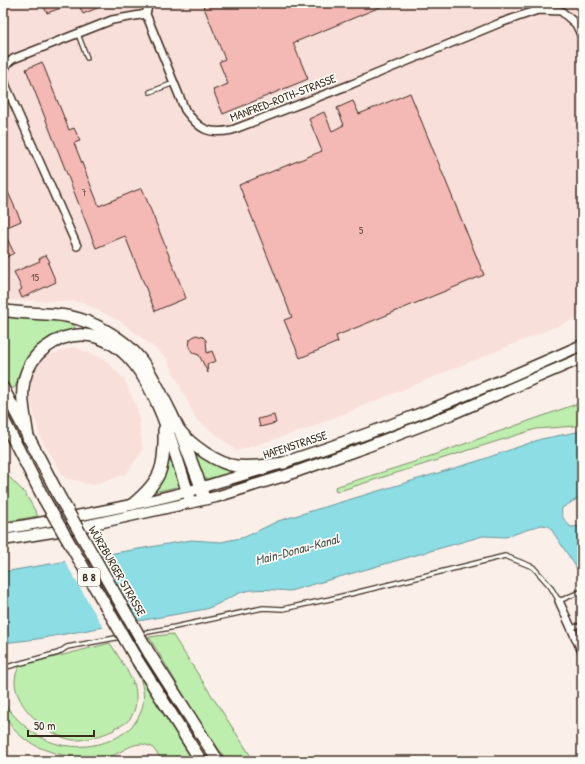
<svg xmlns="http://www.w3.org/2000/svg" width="585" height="764" font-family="'Patrick Hand',sans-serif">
<rect width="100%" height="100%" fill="#fbefea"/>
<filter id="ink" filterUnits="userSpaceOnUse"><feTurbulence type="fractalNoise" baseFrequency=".025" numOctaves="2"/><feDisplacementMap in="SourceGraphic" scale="8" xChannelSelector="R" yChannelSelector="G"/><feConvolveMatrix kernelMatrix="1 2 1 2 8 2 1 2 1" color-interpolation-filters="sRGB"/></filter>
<g filter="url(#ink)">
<path fill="#f9dfda" d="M3,3H582V316L307,429L237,451L196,419L166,357L123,323L82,302L3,300Z
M74,347L104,359L124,379L137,408L143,450L126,474L93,485L65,478L41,439L31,404V376L46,356Z"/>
<path fill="#bdeeae" stroke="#7c8c66" d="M3,314C20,316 62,316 74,326L75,328C69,333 64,332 57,335C34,344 24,365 15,387L12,389L9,388L3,376Z
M582,402V423L575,426L536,429L336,492L335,487L411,463Z
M178,442L190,470L192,480L189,481L175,444Z
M193,450L230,469V473L207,479L202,477L192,452Z
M168,459L171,462C174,469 180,480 176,487L154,492Z
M3,471L25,493L38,516L3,522Z
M172,634L254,761H227L197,717L149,637Z
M110,643L122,662H121C126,665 128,675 133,681L132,684L134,683C138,697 137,716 124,724C120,726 119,727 115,727L114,730C103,735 86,741 73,740C45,736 0,694 20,666Z
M132,665L193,761H163L152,747C149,746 144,744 141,744C128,744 118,756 107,757C70,763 3,746 3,701C17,723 42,744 69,746C108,750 155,727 141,681C139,676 135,670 132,665Z"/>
<path fill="#8cdde4" stroke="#6c9595" d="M582,431V496L562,508C560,516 565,521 571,527L582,526V568L578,570L549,526L541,525L506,537L483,536L290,591C274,590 252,587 237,594C227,599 217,605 206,609L37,639L3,643V572L191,540L221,542L245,537L278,521L478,461L541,439Z"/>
<path fill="#fbefea" d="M100,554L140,623L104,629L64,560Z"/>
<path fill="#f5b9b5" stroke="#3b2a1e" d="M42,3H72V4L47,13Z
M78,3H109L83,14Z
M202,3H390L293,43L308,79L223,114L213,90L228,84L219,62L225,59Z
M42,62L69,130L74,128L80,141L74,143L99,206L142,188L186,298L155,311L125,236L96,248L26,69Z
M410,93L484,275L336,336L338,342L300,358L284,320L292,317L239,185L322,151L309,119L324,112L332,131L344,125L337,108L353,101L359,114Z
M3,181L21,221L3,229Z
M3,230L14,253L3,259Z
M46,255L50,262L48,263L56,282L22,298L19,291L22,289L14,272L40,261L39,259Z
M196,335L203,337L206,340L207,353L212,351L216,361L207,364L208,373L199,355L193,353L189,347L190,339Z
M274,415L276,423L260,427L258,419Z"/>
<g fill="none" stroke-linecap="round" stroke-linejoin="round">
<defs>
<path id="lane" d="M78,34L87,58
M3,54L7,63
M150,92L174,83
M571,628L582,625
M3,668L58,653L67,647L175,627L263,608L283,609L330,599L505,556L533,567L550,586L559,601L582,591"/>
<path id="street" d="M146,14L185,110C199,129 208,135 232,130L352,84L500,23L538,10L561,11L576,24L582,37
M146,14L149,3
M77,246L6,86C2,74 3,66 13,59L112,20L146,14
M559,601L582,652"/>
<path id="secondary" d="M3,529C64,519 126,507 186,492C202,488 217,482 233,478C353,443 468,396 582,345
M3,540L71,529L216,497L284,476L366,447L452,414L582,358"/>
<path id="primary" d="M3,310C24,315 45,312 66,316C85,319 103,328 119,339C144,356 156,383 169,409C173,416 176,425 180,431C191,445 218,464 236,466C251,468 268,465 284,463
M3,388L59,496
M3,419L44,499
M181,434L201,487L204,499
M28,438C26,420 20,399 24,381C27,368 34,356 45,348C77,324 111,335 135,365C163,401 176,459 191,502
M133,504C162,480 165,467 164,430
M149,653L218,761
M134,655L201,761"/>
</defs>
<use href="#lane" stroke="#3b2a1e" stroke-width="6"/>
<use href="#street" stroke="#3b2a1e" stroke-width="10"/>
<use href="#secondary" stroke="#3b2a1e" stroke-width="13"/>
<use href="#primary" stroke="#3b2a1e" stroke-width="14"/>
<use href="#lane" stroke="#fdfcf7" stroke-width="3.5"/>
<use href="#street" stroke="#fdfcf7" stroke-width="7"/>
<use href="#secondary" stroke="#fdfcf7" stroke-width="10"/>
<use href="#primary" stroke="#fdfcf7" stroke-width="11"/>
<defs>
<path id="primary-bridge" d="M59,496L149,653
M44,499L134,655"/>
</defs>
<use href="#primary-bridge" stroke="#3b2a1e" stroke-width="14" stroke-linecap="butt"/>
<use href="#primary-bridge" stroke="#fdfcf7" stroke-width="11"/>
</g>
</g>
<g text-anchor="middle" stroke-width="3.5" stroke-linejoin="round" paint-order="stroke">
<g font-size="10" fill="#6a4e44">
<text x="84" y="196">7</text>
<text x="361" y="234">5</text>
<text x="35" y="281">15</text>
</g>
<rect fill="#fdfcf7" stroke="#75695f" stroke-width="1" x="78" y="568" width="22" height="18" rx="3"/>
<g font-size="11" font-weight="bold" fill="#3b2a1e">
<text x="89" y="581">B 8</text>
</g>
<g font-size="12" fill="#3b2a1e" stroke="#fdfcf7">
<text transform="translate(283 98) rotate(-21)" y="4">MANFRED-ROTH-STRASSE</text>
<text transform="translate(295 445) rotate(-18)" y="4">HAFENSTRASSE</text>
<text transform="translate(117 571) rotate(60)" y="4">WÜRZBURGER STRASSE</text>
</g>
<g font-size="13" font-style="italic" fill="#4f5750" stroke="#fdfcf7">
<text transform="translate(297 549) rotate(-15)" y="5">Main-Donau-Kanal</text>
</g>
</g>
<rect width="585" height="764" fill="none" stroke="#fdfcf7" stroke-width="16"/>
<rect x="8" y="8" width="569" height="748" fill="none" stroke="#3b2a1e" stroke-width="1.5" filter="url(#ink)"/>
<path d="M28 730v6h66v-6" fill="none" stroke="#3b2a1e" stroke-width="2"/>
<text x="34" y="730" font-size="12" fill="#3b2a1e" stroke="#fdfcf7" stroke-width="3" paint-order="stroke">50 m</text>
</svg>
